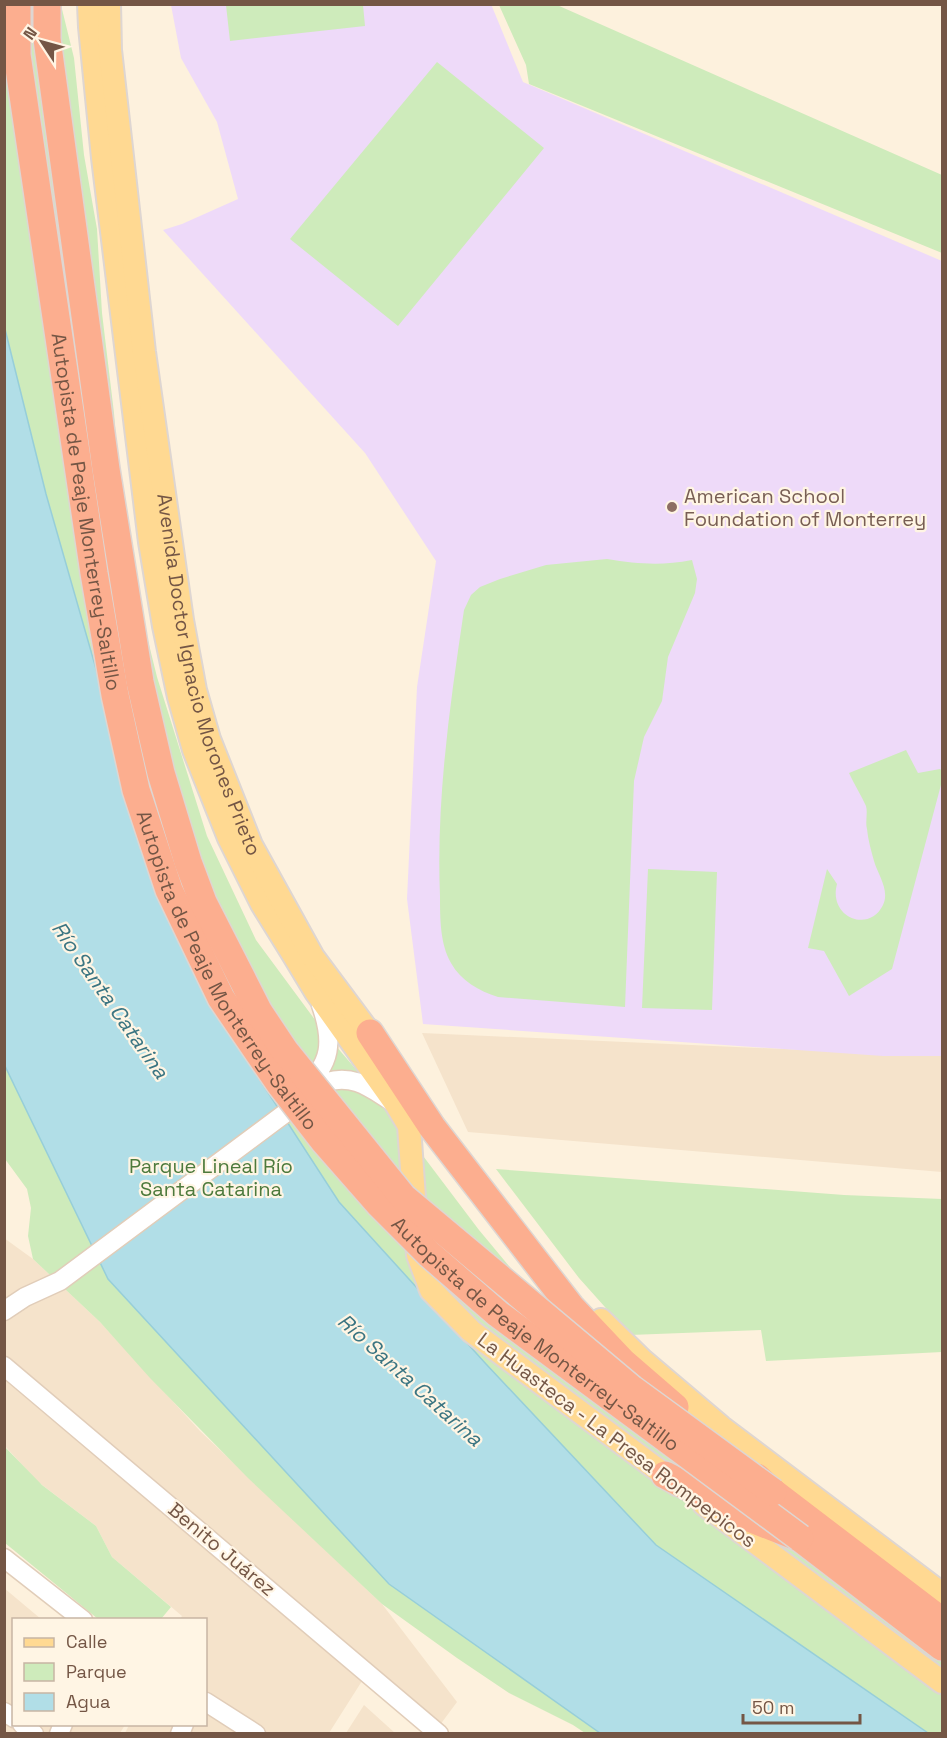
<svg xmlns="http://www.w3.org/2000/svg" width="947" height="1738" font-family="'Space Grotesk',sans-serif">
<rect width="100%" height="100%" fill="#fdf1dd"/>
<path fill="#f5e3cb" d="M422,1033L942,1056V1172L468,1132Z
M4,1238L33,1259L100,1322L200,1431L382,1604L457,1702L434,1733H423L362,1681L329,1733H125L129,1725L206,1724V1620L180,1619L182,1616L112,1557L96,1526L37,1481L5,1446Z
M4,1588L41,1619L14,1620V1724L125,1725L120,1733H5Z
M364,1705L395,1733H346Z"/>
<path fill="#eedaf9" d="M491,4L523,82L942,261V1056H883L423,1024L407,899L417,687L436,561L365,453L163,230L182,224L238,199L217,122L181,58L171,5Z"/>
<path fill="#ceebbb" d="M4,5H61L74,58L84,155L97,229L102,313L114,413L119,479L135,588L157,677L207,836L256,940L324,1032L371,1087L479,1230L559,1326L942,1623V1733H585L573,1725L509,1693L457,1658L382,1604L248,1478L150,1378L100,1322L33,1259L28,1236L31,1208L27,1189L5,1159Z
M226,5H363L365,26L230,41Z
M499,5H557L942,175V253L529,84L526,65Z
M437,62L544,148L398,326L290,239Z
M607,559C638,564 661,566 692,560L697,579L695,593L668,657L662,701L644,737L634,781L625,1007L498,997C479,991 461,981 451,963C440,944 440,918 440,896C436,800 450,704 464,610L471,595L480,587L500,579L546,565Z
M906,750L918,773L940,769L942,771V781L892,969L849,996L824,951L808,948L827,869L837,884C828,917 869,934 883,905C890,890 878,875 874,861C871,850 868,840 867,829C865,822 868,813 866,806C861,795 854,784 849,773Z
M648,869L717,872L712,1010L642,1008Z
M496,1169L844,1195L942,1199V1352L766,1361L761,1330L630,1335L579,1278Z
M4,1446L42,1485L96,1526L112,1557L171,1607L161,1619H98L5,1543Z"/>
<path fill="#b1dee7" stroke="#97ced9" stroke-width="1.5" d="M4,325L46,494L143,833L221,1020L339,1202L486,1364L656,1545L928,1733H600L389,1584L108,1279L5,1066Z"/>
<g fill="none" stroke-linecap="round" stroke-linejoin="round">
<defs>
<path id="minor" d="M301,1089C333,1065 333,1040 321,1005
M4,1311L25,1297L60,1281L327,1082C353,1074 370,1088 391,1101
M4,1366L439,1734
M4,1558L83,1620
M206,1702L256,1734
M4,1712L14,1718
M22,1724L34,1734
M59,1734L63,1724
M180,1734L184,1724"/>
<g id="major">
<path d="M89,4L90,27L103,158L150,542L164,626L179,697L194,750L229,838L262,904L293,954L316,992L396,1104L409,1126L418,1255L431,1290L471,1331L677,1484"/>
<path id="s1" d="M109,4L110,50L144,352L182,620L195,690L209,739L251,845L313,957L380,1047"/>
<path d="M601,1320L643,1361L721,1427L942,1594"/>
<path d="M704,1504L942,1682"/>
</g>
<path id="highway" d="M370,1033L432,1127L571,1307L623,1362L675,1407
M665,1475L749,1518L800,1538L942,1647
M757,1477L773,1492L942,1621"/>
</defs>
<use href="#minor" stroke="#e1cdb9" stroke-width="21"/>
<use href="#major" stroke="#ded6d2" stroke-width="26"/>
<use href="#highway" stroke="#ded6d2" stroke-width="30"/>
<use href="#minor" stroke="#fff" stroke-width="18"/>
<use href="#major" stroke="#ffd992" stroke-width="22"/>
<use href="#highway" stroke="#fcae8f" stroke-width="27"/>
<defs>
<g id="highway-bridge">
<path id="s2" d="M17,4V55L94,573L115,695L136,790L169,890L221,998L279,1083L323,1140L380,1205L429,1254L498,1314L800,1538"/>
<path d="M47,4V39L106,469L140,682L161,773L188,862L203,902L259,1012L285,1051L403,1197L632,1389L773,1492"/>
</g>
</defs>
<use href="#highway-bridge" stroke="#ded6d2" stroke-width="30" stroke-linecap="butt"/>
<use href="#highway-bridge" stroke="#fcae8f" stroke-width="27"/>
</g>
<circle fill="#8d6e63" stroke="#fff5e4" stroke-width="2" cx="672" cy="507" r="6"/>
<g text-anchor="middle" stroke-width="4.5" stroke-linejoin="round" paint-order="stroke">
<g font-size="20" fill="#785e54" stroke="#fff5e4" text-anchor="start">
<text x="684" y="503">American School<tspan x="684" dy="23">Foundation of Monterrey</tspan></text>
</g>
<g font-size="20" fill="#745645" stroke="#fff5e4">
<text dy="7" stroke="none"><textPath href="#s2" startOffset="513">Autopista de Peaje Monterrey-Saltillo</textPath></text>
<text dy="7" stroke="none"><textPath href="#s1" startOffset="680">Avenida Doctor Ignacio Morones Prieto</textPath></text>
<text dy="7" stroke="none"><textPath href="#s2" startOffset="999">Autopista de Peaje Monterrey-Saltillo</textPath></text>
<text dy="7" stroke="none"><textPath href="#s2" startOffset="1485">Autopista de Peaje Monterrey-Saltillo</textPath></text>
<text transform="translate(617 1440) rotate(37)" y="7">La Huasteca - La Presa Rompepicos</text>
<text transform="translate(222 1549) rotate(40)" y="7">Benito Juárez</text>
</g>
<g font-size="20" fill="#4d7a3c" stroke="#fff5e4">
<text x="211" y="1173">Parque Lineal Río<tspan x="211" dy="23">Santa Catarina</tspan></text>
</g>
<g font-size="21" font-style="italic" fill="#3b7582" stroke="#fff5e4">
<text transform="translate(110 1000) rotate(55)" y="7">Río Santa Catarina</text>
<text transform="translate(410 1380) rotate(42)" y="7">Río Santa Catarina</text>
</g>
</g>
<rect width="947" height="1738" fill="none" stroke="#745645" stroke-width="12"/>
<rect x="12" y="1618" width="195" height="108" fill="#fff5e4" stroke="#c7b5a4" stroke-width="1.5"/>
<rect x="24" y="1638" width="30" height="9" fill="#ffd992" stroke="#c7b5a4" stroke-width="1.5"/>
<text x="66" y="1648" font-size="18" fill="#745645">Calle</text>
<rect x="24" y="1663" width="30" height="18" fill="#ceebbb" stroke="#c7b5a4" stroke-width="1.5"/>
<text x="66" y="1678" font-size="18" fill="#745645">Parque</text>
<rect x="24" y="1693" width="30" height="18" fill="#b1dee7" stroke="#c7b5a4" stroke-width="1.5"/>
<text x="66" y="1708" font-size="18" fill="#745645">Agua</text>
<g transform="translate(42 42) rotate(306)" stroke="#fff5e4" stroke-width="4.5" paint-order="stroke">
<path d="M0-4.5L10 22L0 15L-10 22Z" fill="#745645"/>
<text y="-9" font-size="16" font-weight="bold" text-anchor="middle" fill="#745645">N</text>
</g>
<path d="M743 1714v9h117v-9" fill="none" stroke="#745645" stroke-width="3"/>
<text x="752" y="1714" font-size="18" fill="#745645" stroke="#fff5e4" stroke-width="4.5" paint-order="stroke">50 m</text>
</svg>
